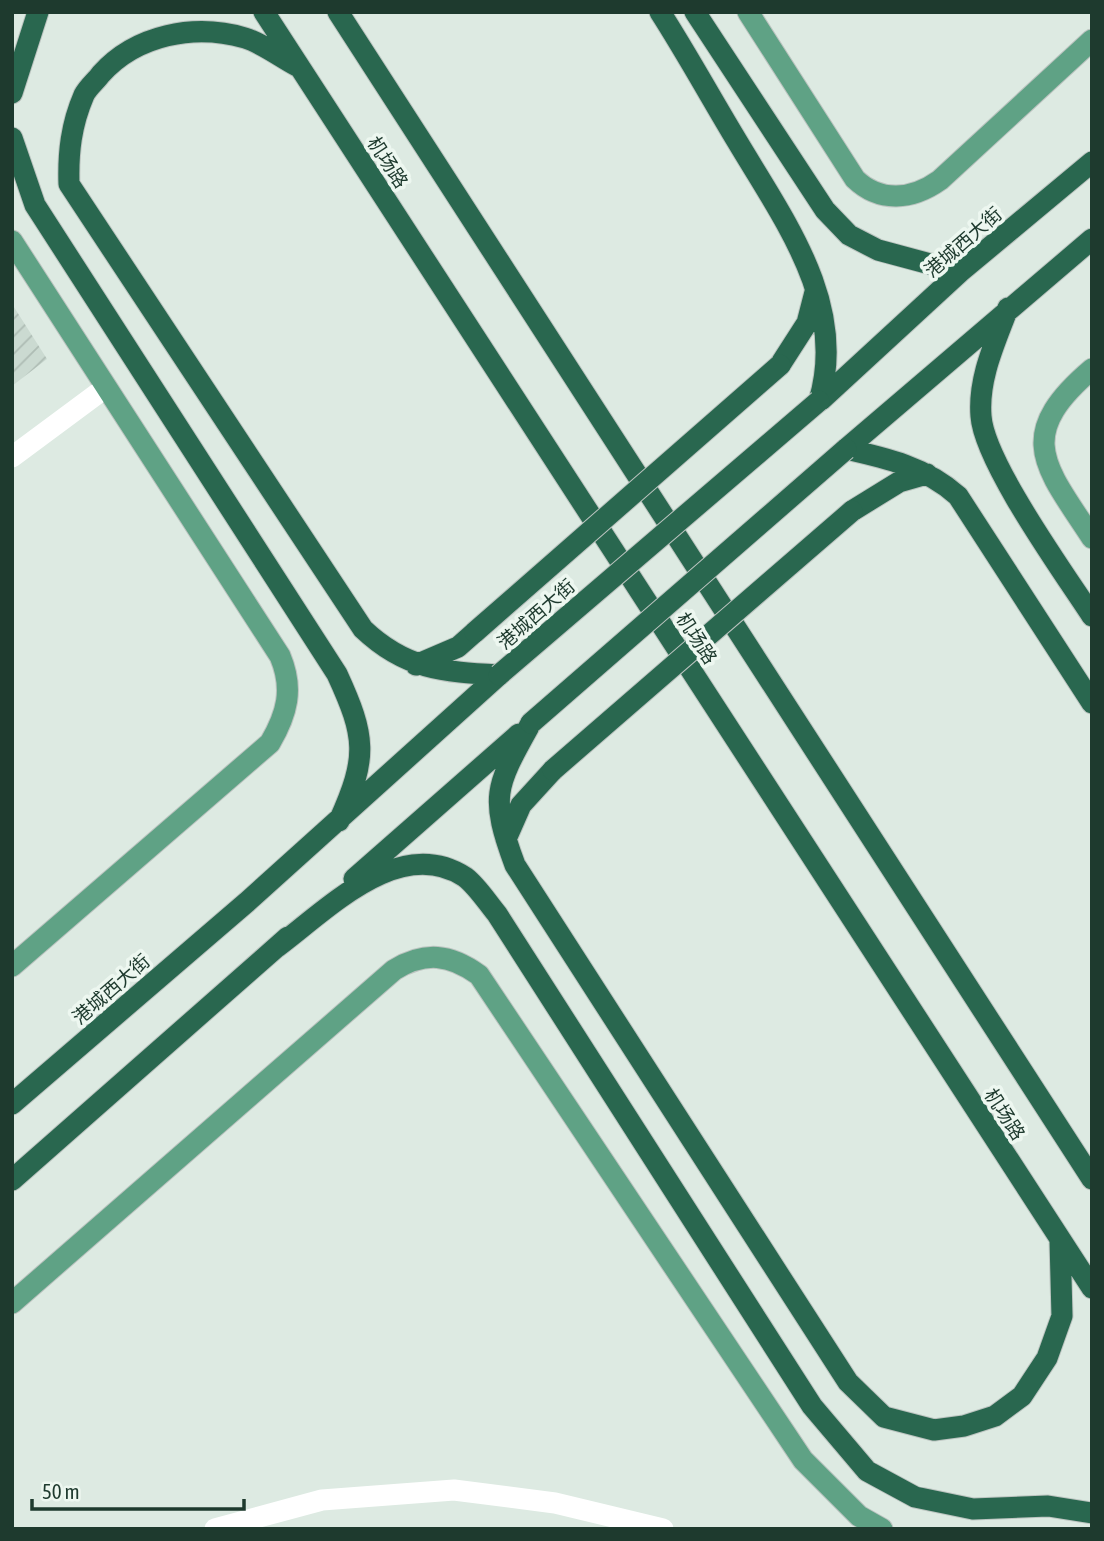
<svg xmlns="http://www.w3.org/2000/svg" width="1104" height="1541" font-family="'Asap Condensed','Noto Sans SC',sans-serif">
<defs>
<pattern id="industrial-furrows" width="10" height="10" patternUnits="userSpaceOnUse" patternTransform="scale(1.75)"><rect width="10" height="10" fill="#cbdad1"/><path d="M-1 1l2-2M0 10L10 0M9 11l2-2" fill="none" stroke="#aebcb4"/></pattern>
</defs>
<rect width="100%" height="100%" fill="#ddeae2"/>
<path fill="url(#industrial-furrows)" d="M12,304L47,359L12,386Z"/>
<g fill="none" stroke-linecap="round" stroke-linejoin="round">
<defs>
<path id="major" d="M748,12L855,179C880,203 912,200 940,180L1092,40
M12,241L280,656C294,689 287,714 270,743L12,966
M1092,369C1013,436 1045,466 1092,538
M12,1303L394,970C425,951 450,954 479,975L803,1460L859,1516L882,1529"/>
<path id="highway" d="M264,12L1092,1288
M338,12L1092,1179
M660,12C687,54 711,98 737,141C784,220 848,305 819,401
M695,12L825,210L849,235L878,250L960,272
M297,66C280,57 262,43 245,38C194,23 136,35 101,74C96,81 88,87 84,95C71,125 68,153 69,184L363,629C405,669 443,672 499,675
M12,93L38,12
M12,138L35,205L337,674C366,737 368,757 339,821
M1008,308C995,343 978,378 981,416C984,462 1064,573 1092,616
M780,365L807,323L815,292
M821,400L960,272L1092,162
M846,449C886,458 926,467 958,496L1092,703
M846,449L1092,239
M852,511L899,482L927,474
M416,665L458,647L475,632
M531,723C496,786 489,795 515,865L848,1382L884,1417L934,1430L964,1426L995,1416L1022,1396L1047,1358L1062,1316L1060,1240
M506,839L521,805L553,770
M354,879L519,734
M277,947C327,910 399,834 465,877C477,886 487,902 497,914L812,1406L867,1471L915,1497L973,1509L1048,1506L1092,1513
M12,1104L247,902L499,675
M12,1180L288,937"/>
</defs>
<use href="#major" stroke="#bcc4c0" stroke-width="23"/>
<use href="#highway" stroke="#bcc4c0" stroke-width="23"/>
<path stroke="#fff" stroke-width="21" d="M12,457L105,388
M215,1529L322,1500L454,1490L555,1503L663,1529"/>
<use href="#major" stroke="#5fa285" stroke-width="21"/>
<use href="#highway" stroke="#29674f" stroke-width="21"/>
<defs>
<path id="highway-bridge" d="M475,632L780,365
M499,675L819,401
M531,723L846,449
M553,770L852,511"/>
</defs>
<use href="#highway-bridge" stroke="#bcc4c0" stroke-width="23" stroke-linecap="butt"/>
<use href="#highway-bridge" stroke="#29674f" stroke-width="21"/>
</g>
<g text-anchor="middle" stroke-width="7" stroke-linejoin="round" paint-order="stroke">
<g font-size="19" fill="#1e3a2e" stroke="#edf7f0">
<text transform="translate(388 162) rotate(57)" y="7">机场路</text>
<text transform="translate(963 242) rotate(-41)" y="7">港城西大街</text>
<text transform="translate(536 614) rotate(-41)" y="7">港城西大街</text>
<text transform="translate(697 638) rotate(57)" y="7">机场路</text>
<text transform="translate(111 989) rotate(-41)" y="7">港城西大街</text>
<text transform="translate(1005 1114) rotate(57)" y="7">机场路</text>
</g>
</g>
<rect width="1104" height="1541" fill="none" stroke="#1e3a2e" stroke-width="28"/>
<path d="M32 1499v10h212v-10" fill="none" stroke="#1e3a2e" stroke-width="3.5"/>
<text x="42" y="1499" font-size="21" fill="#1e3a2e" stroke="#edf7f0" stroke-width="5" paint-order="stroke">50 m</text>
</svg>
